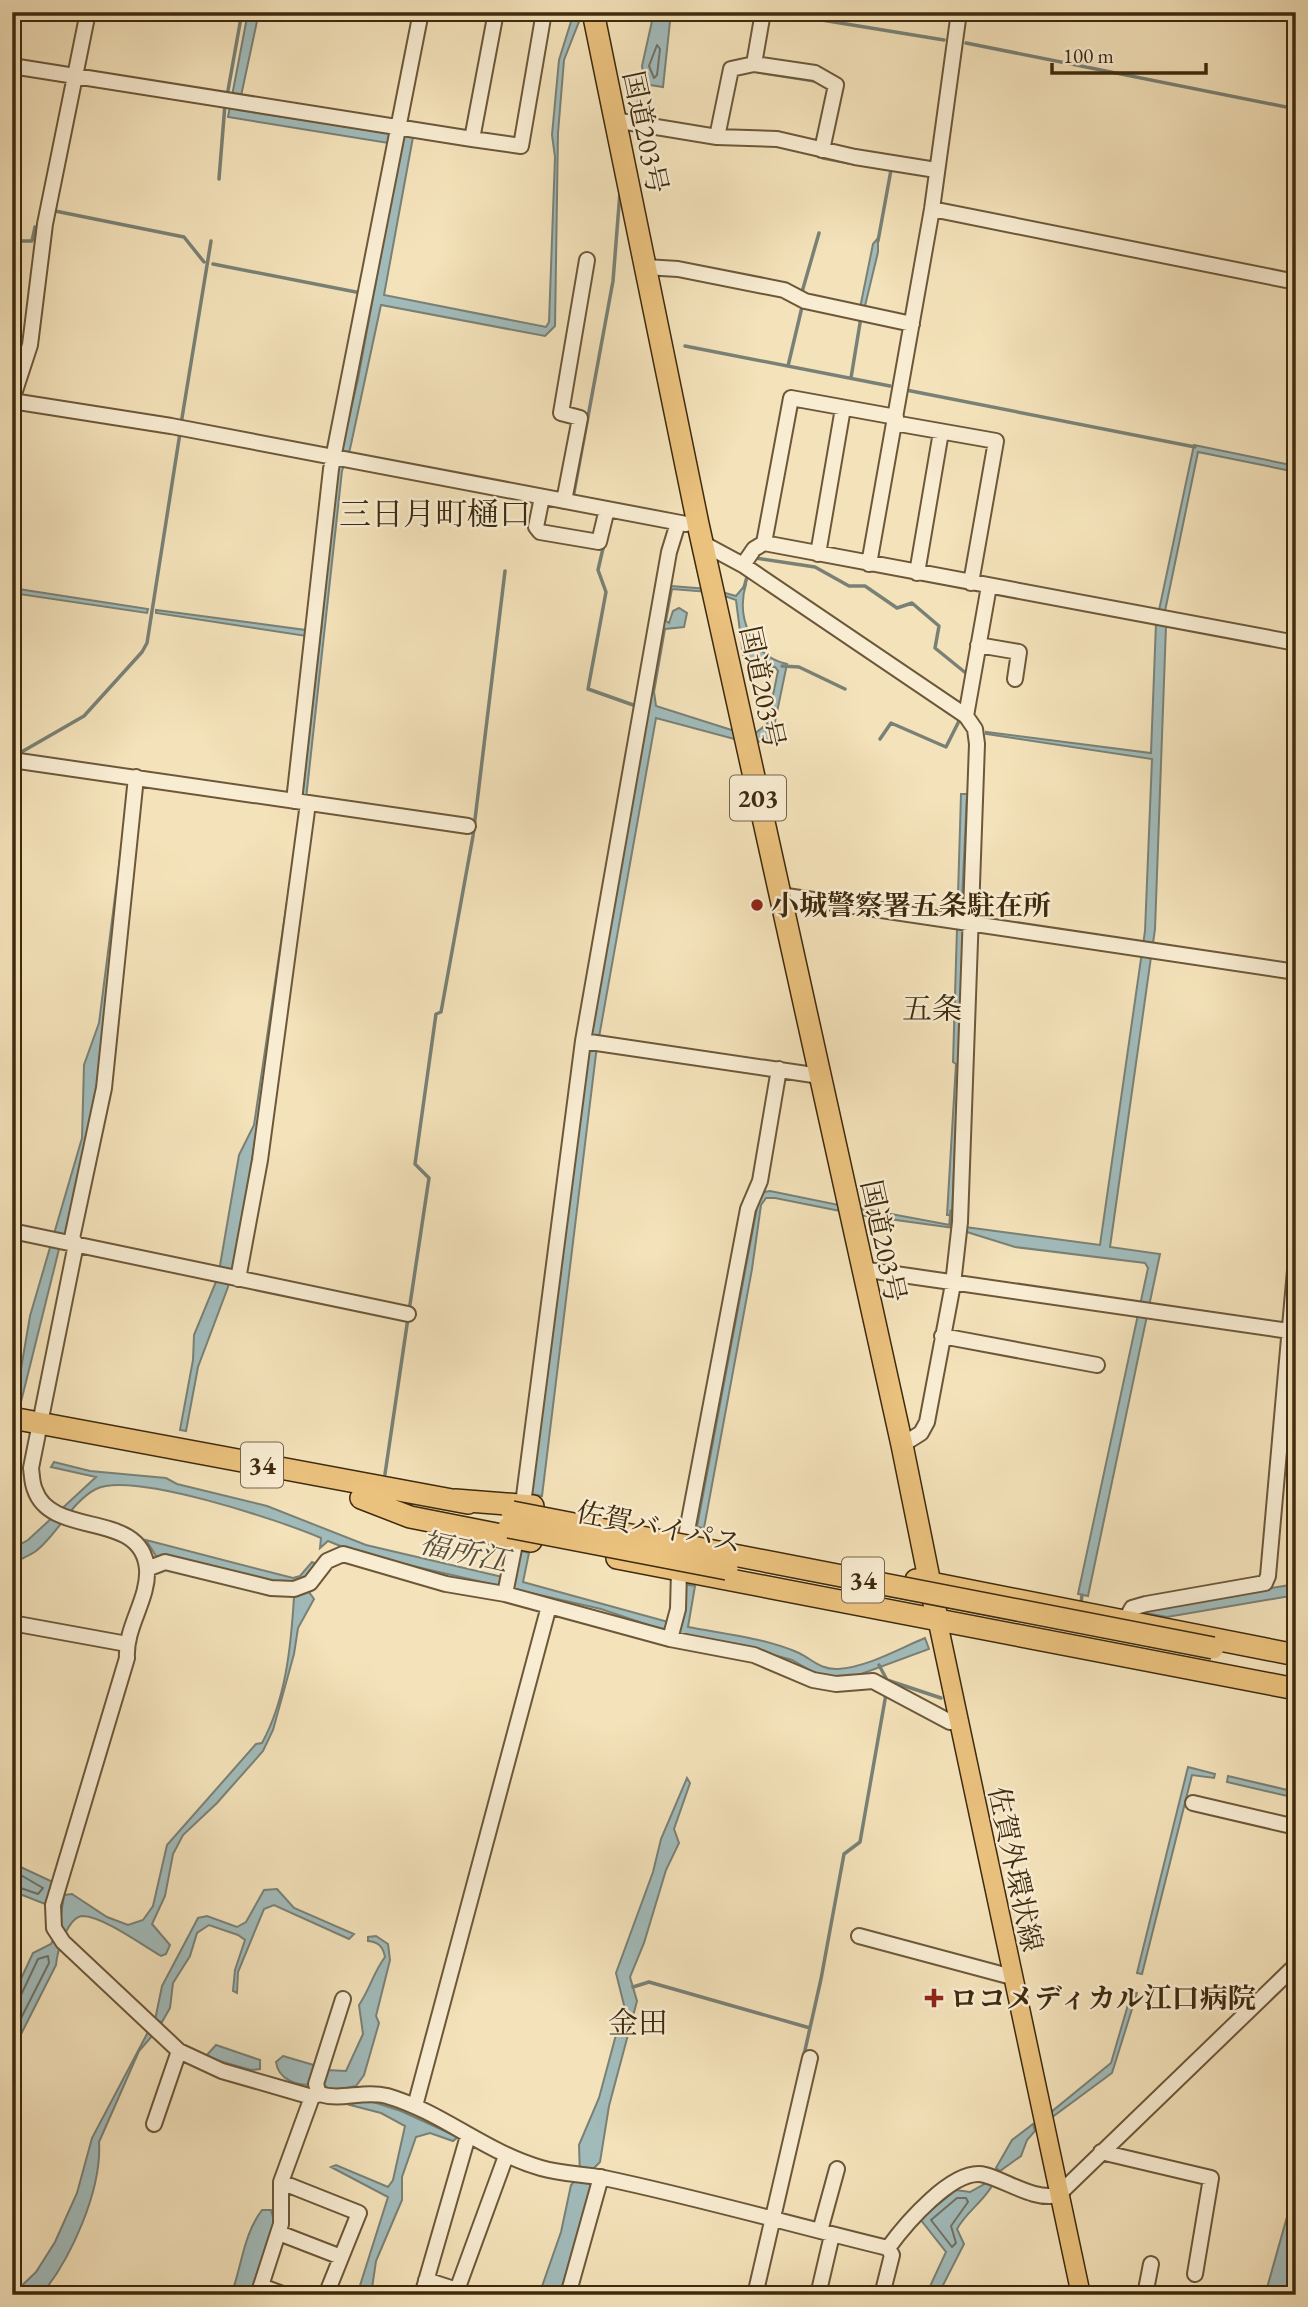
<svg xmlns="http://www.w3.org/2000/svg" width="1308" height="2307" font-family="'EB Garamond','Noto Serif JP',serif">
<rect width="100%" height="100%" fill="#f4e2ba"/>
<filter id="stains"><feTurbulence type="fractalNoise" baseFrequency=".00286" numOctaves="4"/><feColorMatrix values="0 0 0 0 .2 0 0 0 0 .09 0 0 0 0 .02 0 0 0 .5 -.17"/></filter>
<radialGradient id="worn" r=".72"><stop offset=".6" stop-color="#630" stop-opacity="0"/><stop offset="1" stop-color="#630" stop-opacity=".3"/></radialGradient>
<path fill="#a1bbbb" stroke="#798176" stroke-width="2" d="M248,12H259L238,110L413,137L384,295L546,327L549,322L555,157L552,135L559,60L574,12H580V19L564,60L558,133L555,326L545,336L381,305L350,449L342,471L305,808L236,1267L230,1272L228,1287L198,1367L186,1431L180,1430L193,1360L194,1335L218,1277L239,1155L254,1125L301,807L320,638L156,613V610L321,632L337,469L358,379L401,145L228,117Z
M654,12H671L663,87L650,85L644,80L642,66Z
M878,238V252L864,310L860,308L873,244Z
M1194,445L1296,466V472L1198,452L1164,616L1158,615Z
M746,584C736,616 751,656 787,664L772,736L764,742L756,741L753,735L767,724L778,671L775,667L760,666L743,655L736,600L722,595V592L736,596Z
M671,586L708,589V592L672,589L666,621L669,623L673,611L679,608L687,613L684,627L665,629L654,692L656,706L738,732V740L656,718L596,1054L542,1496L531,1494L587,1050L662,617Z
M12,588L148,609L147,613L12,593Z
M1156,623L1166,626L1155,929L1110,1247L1160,1254L1088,1596L1078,1594L1148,1268L1145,1263L1015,1247L954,1228L860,1215L859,1208L950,1225L1100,1245L1145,931L1152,759L986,734V732L1151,753Z
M961,794H967L961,921L964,929L952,1215H947L956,1064L953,1062Z
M127,802L98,1090L66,1232L62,1237L20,1406L15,1404L30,1316L82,1138L84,1065L99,1023Z
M770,1191L839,1205L840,1211L775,1198H766L761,1205L752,1269L704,1528L697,1527L758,1202L764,1192Z
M54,1462L90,1471L166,1478L177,1484L267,1506L366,1545L511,1579L518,1550L529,1553L523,1582L679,1625L684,1584L695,1586L688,1627C725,1634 765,1638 799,1653C813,1660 821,1670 838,1669C868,1667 898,1649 925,1638L929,1649L853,1677H831L813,1672L792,1660L726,1642L675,1634L601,1609L360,1554L328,1541L320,1548L321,1538C282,1521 132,1471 96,1489C71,1502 58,1534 36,1551C29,1556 20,1559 12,1564V1549L28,1540L96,1477L51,1467Z
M146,1540L293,1578L300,1576L312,1562L316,1564C312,1571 309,1578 302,1581C272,1594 194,1557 156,1556Z
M1296,1584V1595L1167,1617L1141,1612L1171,1604Z
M309,1592L314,1599L298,1628L294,1654L273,1730L263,1751L217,1803L183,1835L173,1854L165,1896L152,1924L170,1945L166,1954L161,1956C142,1945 104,1917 83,1916C68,1916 57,1952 56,1965L12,2052V1998L33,1953L51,1944L59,1929L64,1895L72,1894L107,1917L128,1925L143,1920L153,1906L167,1845L256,1744L262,1743C286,1699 291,1646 294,1597Z
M1188,1767L1215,1774L1214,1778L1192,1775L1142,1974L1137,1973Z
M1228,1776L1296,1792V1798L1227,1782Z
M687,1778L690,1783L674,1829L679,1843L666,1870L644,1943L630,1977L637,2001L609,2106L600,2162L592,2170L590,2189L560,2295H539L561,2232L571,2185L580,2176L579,2145L599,2098L624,2005L616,1973L653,1872L661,1839Z
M12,1863L53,1882L45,1904L12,1891Z
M277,1889L294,1908L354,1934L349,1939L274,1905L264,1909L238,1972L237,1993L233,1991L235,1970L245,1940L238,1935L209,1925L197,1933L190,1956L173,1983L170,2008L162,2022L155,2020L162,1986L198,1918L207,1916L237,1927L246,1922L264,1890Z
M376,1936L388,1944L390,1960L376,2016L379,2023L364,2075L356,2086L331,2091L321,2082L326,2070L346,2071L363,2034L359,2005C370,1989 373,1973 385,1957C383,1947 379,1942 368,1941V1937Z
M1132,1991L1137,1993L1112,2073L1051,2118L1050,2113L1111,2063Z
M148,2032L152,2036L139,2051L99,2142C102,2190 71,2259 41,2295H12L36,2272L55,2242L77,2193L92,2138Z
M216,2045L260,2060V2069L251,2070L205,2057Z
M283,2056L317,2066L313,2084C297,2087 278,2079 276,2062Z
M364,2099L401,2111L458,2137L453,2141L430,2133L416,2137L402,2177V2200L376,2261L371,2295H357L388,2197L331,2167L336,2165L388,2187L393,2180L405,2126L381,2113L350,2105Z
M1033,2124L1035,2131L1027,2140L1021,2156L1000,2171L996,2168L1012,2140Z
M988,2182L992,2186C981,2204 967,2211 957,2229L964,2244L938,2295H926L946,2252L920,2219L956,2190L970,2192Z
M1296,2185V2244L1287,2279L1296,2282V2295H1265Z
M262,2210H271L275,2224L250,2295H231C242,2266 243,2235 262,2210Z"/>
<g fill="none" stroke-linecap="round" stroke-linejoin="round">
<path stroke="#707264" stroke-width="2" d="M657,45L660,49L657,75L654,78L649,66Z
M12,1870L43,1888L38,1894L12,1885
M12,1999L21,1995L38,1959L48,1956L49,1963L12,2036
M957,2198H966L968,2202L951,2226L956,2243L952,2247L931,2220Z"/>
<path stroke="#798176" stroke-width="3.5" d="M773,12L944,40
M966,43L1296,109
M758,72L815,81
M227,96L242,12
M635,115L645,76
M823,158L855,164
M870,166L891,170L878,241
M219,179L225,104
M55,211L184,237L204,262
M12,241H32L35,227
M213,264L361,293
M802,292L819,233
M685,346L890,386
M12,363H16
M788,366L802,307
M851,378L861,317
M906,390L1195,447
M181,424L211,241
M573,498L613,281L620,192
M604,544L598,570L606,592L588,689L636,706
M754,561L755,558L815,567L849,586H865L897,608L912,603L939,626L935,648L967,674
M744,588L748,573
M782,666L799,667L845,689
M880,739L891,723L946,747L959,721
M18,754L84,716L142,652L147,643L180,433
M950,1225L951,1211
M409,1311L429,1178L415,1164L436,1014L441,1012L473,836L505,571
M385,1474L408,1318
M1081,1603L1082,1595
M879,1665L887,1680L941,1698
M633,1987L649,1982L810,2028
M803,2059L821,1979L844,1854L860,1842L886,1694"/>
<defs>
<path id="minor" d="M754,64L815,73L836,85L822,150
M12,66L472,139L496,12
M614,120L717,137L777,139L855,157L936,170
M717,137L731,69L754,64L762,18L766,12
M472,139L521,146L544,12
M932,209L1296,282
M645,267L678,269L784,290L805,301L912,324
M12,400L30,345L45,224L88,12
M12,401L171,426L686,524
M894,423L996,441L971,583
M542,497L536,527L540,532L599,542L607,509
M564,501L580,418L561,413L587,260
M764,543L791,398L896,417
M704,544L743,565L966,716L975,729L977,744L960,1222L953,1284L927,1422L921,1433L902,1445
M818,554L843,408
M869,564L932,209L959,12
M743,565L754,549L764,543L1296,643
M917,573L941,432
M978,645L1019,652L1015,679
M966,716L989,586
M12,760L468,826
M136,777L104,1088L72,1238L76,1244L31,1468C32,1475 32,1484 35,1490C52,1539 142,1509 147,1569C149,1599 125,1627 127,1658L53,1905L54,1928L63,1942L179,2051L222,2071L312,2097L319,2094C342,2101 363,2090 387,2096C442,2112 485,2152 541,2168C561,2174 583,2174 604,2178C699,2198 793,2225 888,2248C904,2226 954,2166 985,2175C1007,2181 1035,2201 1058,2195L1296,1965
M294,801L331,469L421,12
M780,895L1296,972
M583,1041L820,1076
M12,1231L408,1314
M861,1269L1296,1332
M238,1279L260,1160L308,803
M942,1336L1097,1365
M686,1536L748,1209L760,1181L779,1069
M147,1569L165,1562L271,1588L294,1589L310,1583L327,1561L343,1554L446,1584L505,1594L670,1639L754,1655L813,1680L836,1684L873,1681L950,1722H957
M505,1594L523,1504L583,1041L669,552L678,523
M1126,1619L1132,1608L1146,1604L1265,1583L1268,1576L1296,1259
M12,1623L127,1644
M670,1639L678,1609L679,1571
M1193,1803L1296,1827
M859,1936L1012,1977
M319,2094L316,2084L343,1999
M415,2106L549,1606
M154,2124L179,2051
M1101,2152L1211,2178L1195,2274
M281,2182L359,2213L326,2295
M820,2231L837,2169
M279,2233L341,2257
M426,2280L457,2290L506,2156
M261,2286L285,2295
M258,2295L281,2224V2182L312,2097
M422,2295L468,2136
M568,2295L601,2177
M755,2295L810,2058
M818,2295L832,2235
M882,2295L892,2255L888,2248
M1145,2295L1151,2264"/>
<path id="major" d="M937,1618L1081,2295"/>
<path id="highway" d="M593,12L698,524L902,1445L937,1618
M12,1418L468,1503
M361,1498L410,1517L531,1541
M455,1500L533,1506
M617,1558L1296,1689
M916,1580L1296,1655"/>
</defs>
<use href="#minor" stroke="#6c5839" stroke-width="18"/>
<use href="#major" stroke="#3e2a0e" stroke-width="21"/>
<use href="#highway" stroke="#3e2a0e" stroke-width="24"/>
<use href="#minor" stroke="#f8ecd2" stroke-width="14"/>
<use href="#major" stroke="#eac17d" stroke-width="18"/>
<use href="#highway" stroke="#eac17d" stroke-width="21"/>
<defs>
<path id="highway-bridge" d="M512,1512L1213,1648
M509,1527L727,1569"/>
</defs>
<use href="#highway-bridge" stroke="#3e2a0e" stroke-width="24" stroke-linecap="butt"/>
<use href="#highway-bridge" stroke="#eac17d" stroke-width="21"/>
</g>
<g fill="#8f2418" stroke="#f8ecd2" stroke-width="2.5">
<circle cx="757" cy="905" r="7"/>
<path d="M930.5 1987.5h7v7h7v7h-7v7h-7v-7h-7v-7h7z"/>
</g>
<g text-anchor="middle" stroke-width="5" stroke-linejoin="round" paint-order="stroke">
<g fill="#f8ecd2" stroke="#766449" stroke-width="2">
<rect x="730" y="775.5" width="56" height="45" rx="5"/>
<rect x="241" y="1442.5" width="42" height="45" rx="5"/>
<rect x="842" y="1557.5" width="42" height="45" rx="5"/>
</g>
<g font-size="26" font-weight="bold" fill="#3e2a0e">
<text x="758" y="807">203</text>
<text x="262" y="1474">34</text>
<text x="863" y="1589">34</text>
</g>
<g font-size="28" fill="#3e2a0e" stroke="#f8ecd2">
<text transform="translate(646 132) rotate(78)" y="10">国道203号</text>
<text transform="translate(763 687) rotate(78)" y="10">国道203号</text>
<text transform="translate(884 1241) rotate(78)" y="10">国道203号</text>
<text transform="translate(659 1527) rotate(11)" y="10">佐賀バイパス</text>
<text transform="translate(1016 1869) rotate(78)" y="10">佐賀外環状線</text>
</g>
<g font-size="28" font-weight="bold" fill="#3e2a0e" stroke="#f8ecd2" text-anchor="start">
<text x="771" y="915">小城警察署五条駐在所</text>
<text x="950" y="2008">ロコメディカル江口病院</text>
</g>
<g font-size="30" fill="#3e2a0e" stroke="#f8ecd2">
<text x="932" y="1019">五条</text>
<text x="638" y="2033">金田</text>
</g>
<g font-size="30" font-style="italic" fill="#574e39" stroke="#f8ecd2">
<text transform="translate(464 1552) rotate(13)" y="10">福所江</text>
</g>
<g font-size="32" fill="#3e2a0e" stroke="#f8ecd2">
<text x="435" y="525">三日月町樋口</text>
</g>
</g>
<rect width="1308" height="2307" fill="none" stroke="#f4e2ba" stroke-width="42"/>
<rect x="14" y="14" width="1280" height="2279" fill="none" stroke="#3e2a0e" stroke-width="3.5"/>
<rect x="21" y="21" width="1266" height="2265" fill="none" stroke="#3e2a0e" stroke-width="2"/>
<path d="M1052 63v10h154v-10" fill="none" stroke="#3e2a0e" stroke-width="3.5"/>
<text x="1063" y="63" font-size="21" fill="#3e2a0e" stroke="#f8ecd2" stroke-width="5" paint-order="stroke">100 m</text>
<rect width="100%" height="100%" filter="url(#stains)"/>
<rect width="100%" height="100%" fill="url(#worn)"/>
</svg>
